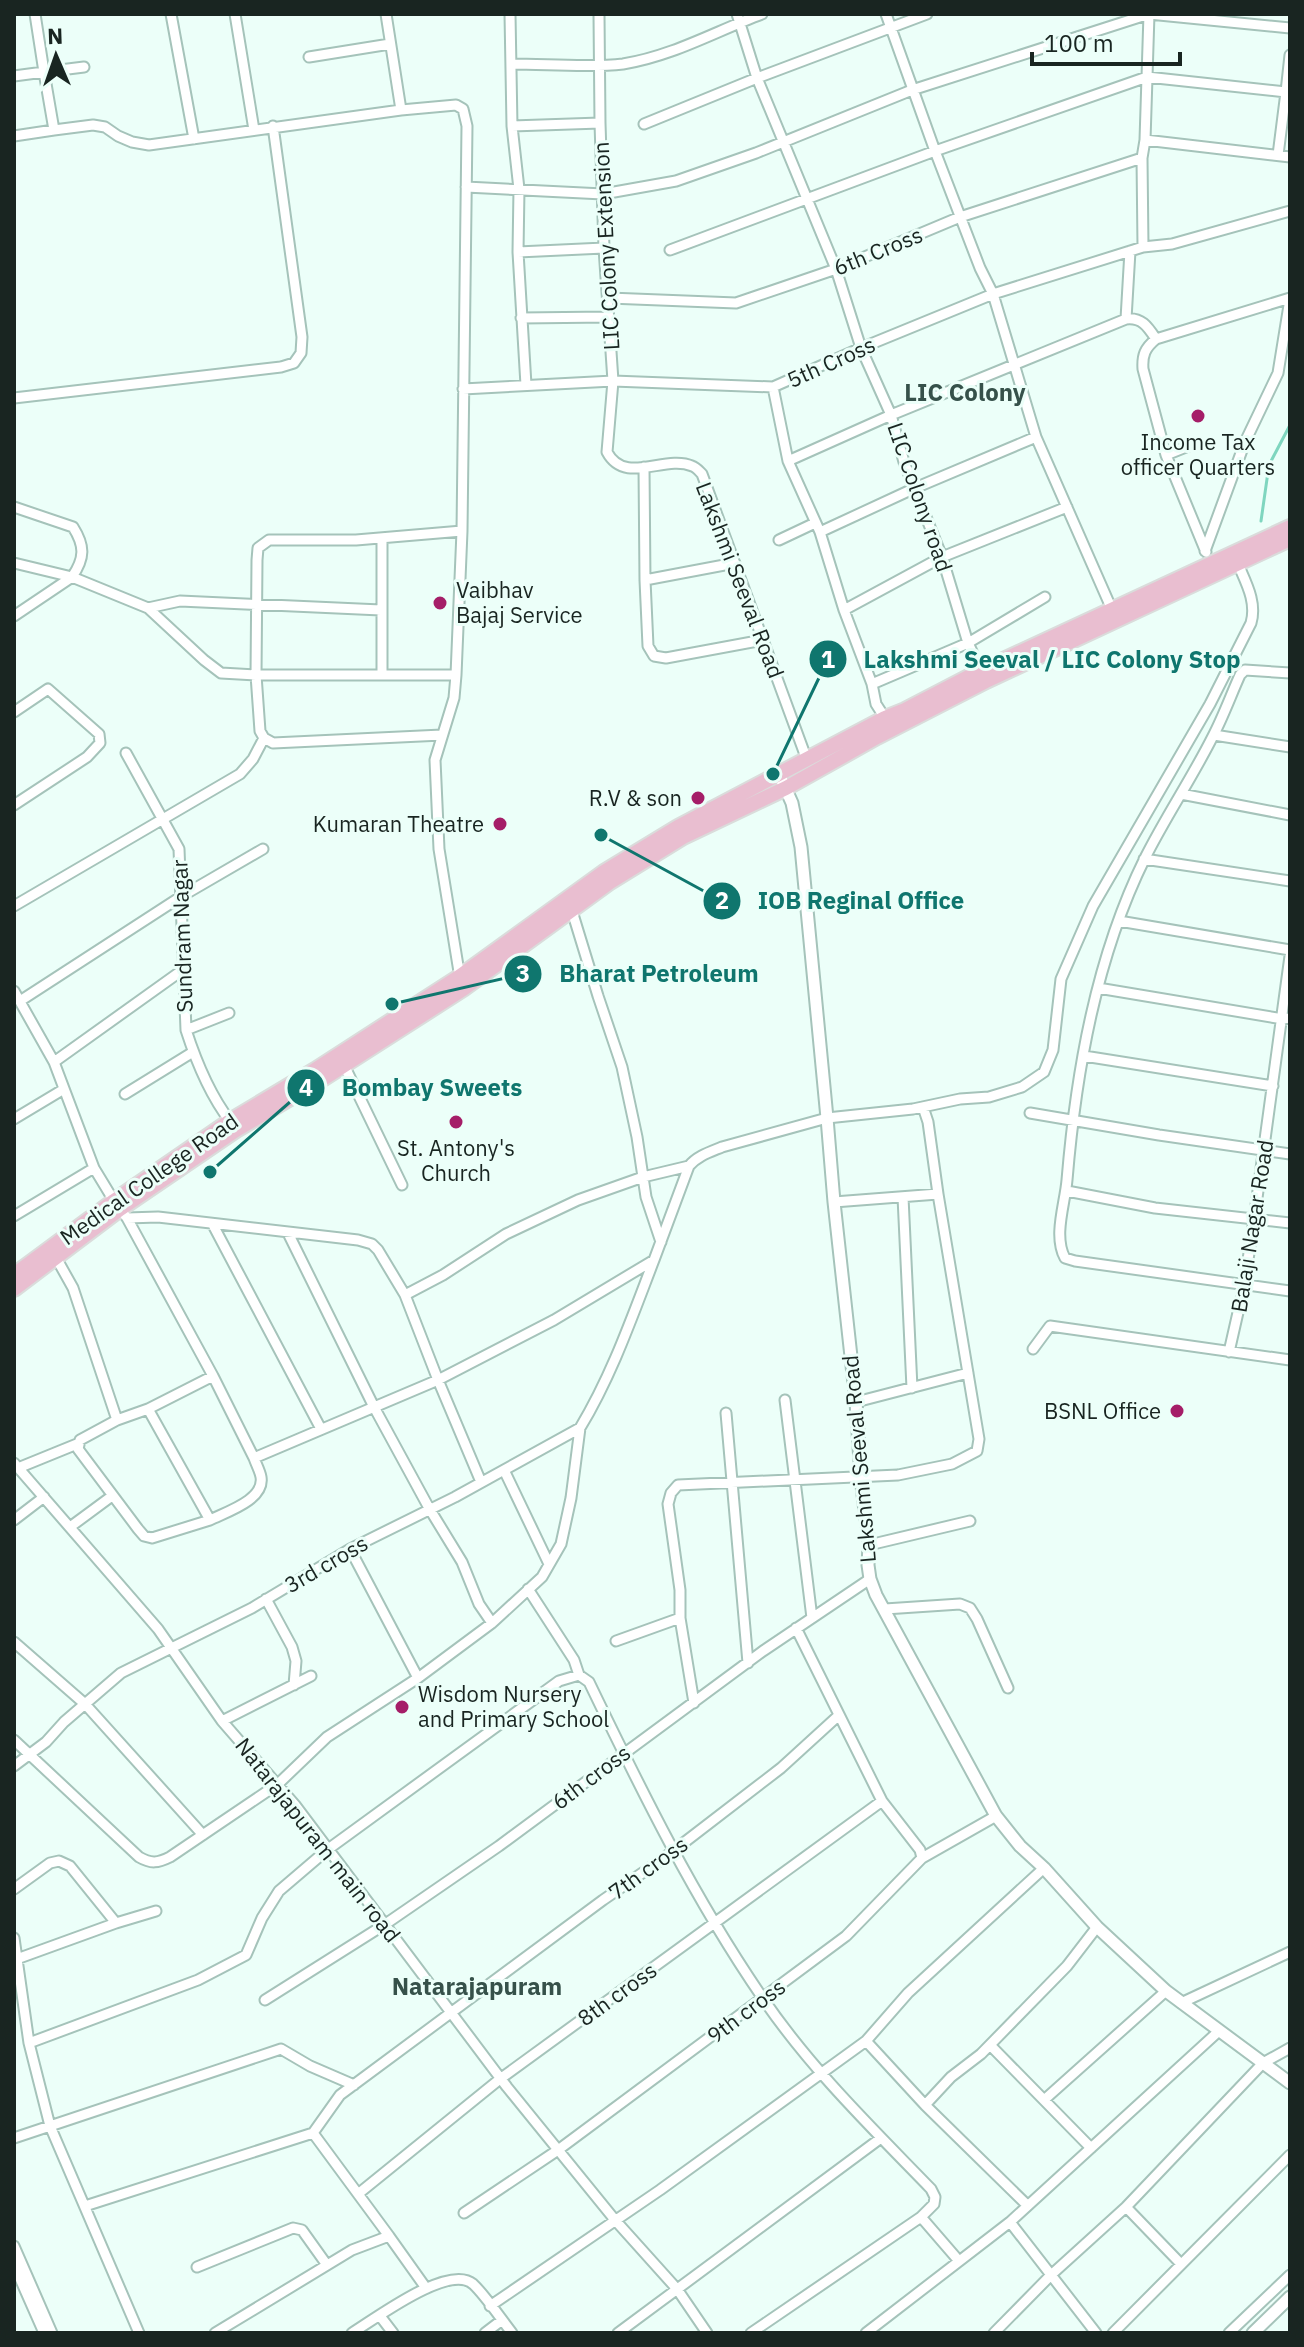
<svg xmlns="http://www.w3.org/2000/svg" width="1304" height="2347" font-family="'IBM Plex Sans',sans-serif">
<rect width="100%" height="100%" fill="#ecfff9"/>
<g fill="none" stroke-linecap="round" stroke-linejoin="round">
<path stroke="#7fd6bf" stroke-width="3" d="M1261,521L1269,465L1290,425"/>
<defs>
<path id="minor" d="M35,14L44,72L84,67
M171,14L194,139
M235,14L254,130
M386,14L401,110L456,105L463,109L467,126L462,531L456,675L454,698L435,760L439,849L460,978
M510,14L512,126
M599,14L600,123L604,248L613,381L607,452C625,486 665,454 692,466C696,467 699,471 702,474L807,760
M737,14L757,78L836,269L861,348L891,415L904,462L942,557L968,643L983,675
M886,14L935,151L980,268L993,294L1036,437L1113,612
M309,57L390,44
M512,64C546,64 590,68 623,64C673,56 716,31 762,14
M14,76L44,72L54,130L14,136
M644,124L757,78L927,14
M54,130L93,125L105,127L118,136L132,142L149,145L401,110
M1145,140L1290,157
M1278,155L1286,92
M466,187L603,194L676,181L756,153L912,90L1149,14L1290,28
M1143,247L1142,158L1145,140L1149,14
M670,250L935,151L1147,77L1286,92L1290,55
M518,252L604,248
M609,298L736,303L836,269L960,217L1142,158
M521,318L608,317
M1126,319L1130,251
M526,385L518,252L519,189L512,126L600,123
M773,387L788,461L820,532L844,610L872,684L876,704L885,718
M463,389L613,381L773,387L861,348L993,294L1143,247L1172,244L1290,211
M14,398L281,367L294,363L301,353L302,337L273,126
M1191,445L1166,455L1206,552
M1166,455L1143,369C1142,355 1145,348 1156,339L1290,298
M788,461L891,415L1126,319C1142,317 1148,327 1156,339
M644,467L645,580L648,646L654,656L666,658L763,640
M14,507L73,527C85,546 85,558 72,577L14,616
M820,532L915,488L1036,437
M382,538V675
M779,540L815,523
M1205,551L1245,442L1278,373L1290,299
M14,563L72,577L148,608L204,660L221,673L256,675H456
M645,580L735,563
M148,608L180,601L381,610
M844,610L942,557L1067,507
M1290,673L1245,670L1240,675C1231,695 1223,717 1213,736C1192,778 1166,816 1145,858C1096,957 1076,1072 1067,1180C1065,1204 1053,1236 1065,1258L1075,1261L1290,1291
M872,684L968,643L1045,597
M14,712L48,689L99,734L100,743L87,757L14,805
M442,735L273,743L264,738L260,731L256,675L257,560L258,548L269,540H356L462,531
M1214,735L1290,747
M126,753L179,849L186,1030C196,1061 210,1095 230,1121
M1181,794L1290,815
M1144,859L1290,881
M14,906L240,774L253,759L264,738
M572,911L598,996L622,1067L637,1137L646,1197L661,1242
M1119,921L1290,950
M1098,988L1283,1019L1290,1018
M14,991L54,1062L94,1168L114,1201L127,1218L213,1376L254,1458
M20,1001L182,896L263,849
M186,1030L229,1013
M1084,1056L1273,1086
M54,1062L184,969
M344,1065L402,1185
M125,1094L193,1052
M923,1107L928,1122L938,1194
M1030,1113L1159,1135L1290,1154
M14,1119L64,1089
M1067,1191L1155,1208L1290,1223
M903,1197L912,1388
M14,1216L94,1168
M127,1218L158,1217L358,1240L372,1244L378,1250L405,1295L438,1380L481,1482
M213,1225L321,1429
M288,1233L374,1407L429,1508L462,1562L479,1604L492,1623
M654,1260L689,1166C697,1156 710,1152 722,1147L827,1118L913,1109L960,1099L989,1097L1022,1087L1044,1072L1053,1050L1061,979L1093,906L1210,704L1251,623C1257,602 1246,583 1238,564
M405,1295L443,1275L506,1234L578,1200L643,1177L689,1166
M1033,1349L1050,1326L1290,1360
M1229,1352L1244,1286L1254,1220L1290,956
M785,1400L812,1618
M856,1402L968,1373
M148,1409L213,1376
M726,1413L748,1663
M117,1420L80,1440L78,1449L138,1529L144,1536L152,1538L210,1520
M14,1463L158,1629L222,1721L295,1805L507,2087L615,2220L677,2289L707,2333
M18,1468L77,1444
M504,1470L549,1564
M14,1520L44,1497
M70,1527L112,1496
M869,1545L970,1521
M350,1549L418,1678
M528,1589L574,1660L579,1675
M266,1599L292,1647L296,1661L294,1685
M885,1609L960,1604L970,1608L977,1619L1008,1688
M796,1628L882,1801L920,1850L922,1858
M616,1641L680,1618
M14,1642L85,1704L203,1835
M694,1703L680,1618V1590L668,1504L671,1493L678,1485L898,1475L952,1464L977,1451L979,1439L938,1194L834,1202
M222,1721L311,1676
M14,1740L139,1857C151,1864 158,1863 170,1857L278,1784L327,1737L418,1678L492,1623L542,1577L561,1544L571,1498L580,1428
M14,1766L46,1742L64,1722L121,1673L252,1608L350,1549L455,1497L580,1428C612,1375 632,1317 654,1260L554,1320L438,1380L254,1458C256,1464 260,1471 261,1477C265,1500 226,1512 210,1520L148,1409L117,1420L73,1288L54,1254
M14,1889L50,1863L59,1861L70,1866L116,1923
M14,1938L29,2043
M14,1960L116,1923L156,1911
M265,2000L387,1923L499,1846L763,1651L870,1579
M1181,2003L1290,1952
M866,2041L925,2105L1027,2205
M990,2045L1091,2148
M1044,2100L1166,1991
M925,2105L951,2077L981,2054L1067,1966L1097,1927
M313,2133L389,2236
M14,2138L281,2049L310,2066L354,2085
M358,2194L500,2079L882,1801
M85,2206L313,2133L340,2095L603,1900L664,1858L781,1768L838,1716
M1126,2207L1181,2264
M464,2213L558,2150L846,1936L922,1858L996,1816
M921,2217L959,2261
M1010,2222L1219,2031
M14,2246L52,2333
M14,2265L44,2333
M197,2267L293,2228L302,2230L327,2265
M490,2306L660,2190L866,2041L908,1993L1044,1868
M380,2316L393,2333
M139,2333L50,2126L29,2043L198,1980L246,1955L262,1918L279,1891L327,1850L559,1681L579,1675L589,1682C641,1790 694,1898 762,1997C810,2068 872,2128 931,2189L935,2197L934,2204L921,2217L751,2333
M215,2333L352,2250L389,2236L426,2288
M352,2333C375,2319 449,2263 473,2284C485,2295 501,2319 512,2333
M485,2333L502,2320
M618,2333L881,2138
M866,2333L1010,2222L1096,2333
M994,2333L1051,2275L1126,2207L1263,2063L1290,2048
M1113,2333L1290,2155
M1229,2333L1290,2275"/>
<path id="tertiary" d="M779,774L792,803L801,847L827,1118L834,1202L856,1402L861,1477L869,1545L868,1565L870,1579L876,1595L996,1816L1020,1846L1044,1868L1097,1927L1166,1991L1290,2083
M1253,2333L1290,2297"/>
<path id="primary" d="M14,1275L114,1201L230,1121L315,1070L459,977L604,872L678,827L885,718L905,710L982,670L1290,527
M14,1289L120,1209L236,1130L321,1080L463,989L610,882L683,837L786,788L877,737L986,681L1290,539"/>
</defs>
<use href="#minor" stroke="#a5c3ba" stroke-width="13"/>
<use href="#tertiary" stroke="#a5c3ba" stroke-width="15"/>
<use href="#primary" stroke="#dadcdb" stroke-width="18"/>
<use href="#minor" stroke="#fff" stroke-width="9"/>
<use href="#tertiary" stroke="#fff" stroke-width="11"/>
<use href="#primary" stroke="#e9bed0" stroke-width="14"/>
</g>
<g fill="#a51e68" stroke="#ecfff9" stroke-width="3">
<circle cx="1198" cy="416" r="8"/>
<circle cx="440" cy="603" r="8"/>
<circle cx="698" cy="798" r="8"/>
<circle cx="500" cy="824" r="8"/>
<circle cx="456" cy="1122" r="8"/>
<circle cx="1177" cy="1411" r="8"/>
<circle cx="402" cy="1707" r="8"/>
</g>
<g text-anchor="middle" stroke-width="6" stroke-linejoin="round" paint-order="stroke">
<g font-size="22" fill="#192521" stroke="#ecfff9">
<text transform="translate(606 246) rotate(-93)" y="8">LIC Colony Extension</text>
<text transform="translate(878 251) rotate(-22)" y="8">6th Cross</text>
<text transform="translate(831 362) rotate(-24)" y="8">5th Cross</text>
<text transform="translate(920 497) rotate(71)" y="8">LIC Colony road</text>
<text transform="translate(740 580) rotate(69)" y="8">Lakshmi Seeval Road</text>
<text transform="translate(182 936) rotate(-92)" y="8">Sundram Nagar</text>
<text transform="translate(149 1179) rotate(-35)" y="8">Medical College Road</text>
<text transform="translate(1252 1226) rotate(-81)" y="8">Balaji Nagar Road</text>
<text transform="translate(859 1459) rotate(-95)" y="8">Lakshmi Seeval Road</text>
<text transform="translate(326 1564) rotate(-30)" y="8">3rd cross</text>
<text transform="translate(591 1777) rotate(-37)" y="8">6th cross</text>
<text transform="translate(318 1840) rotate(52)" y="8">Natarajapuram main road</text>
<text transform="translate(648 1868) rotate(-36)" y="8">7th cross</text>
<text transform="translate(617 1994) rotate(-36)" y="8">8th cross</text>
<text transform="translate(746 2011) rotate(-37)" y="8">9th cross</text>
</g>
<g font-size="22" fill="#192521" stroke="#ecfff9" text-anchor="end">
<text x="1198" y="450" text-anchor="middle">Income Tax<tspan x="1198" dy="25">officer Quarters</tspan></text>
<text x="456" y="598" text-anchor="start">Vaibhav<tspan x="456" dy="25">Bajaj Service</tspan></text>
<text x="682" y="806">R.V &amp; son</text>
<text x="484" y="832">Kumaran Theatre</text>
<text x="456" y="1156" text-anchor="middle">St. Antony's<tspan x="456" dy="25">Church</tspan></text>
<text x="1161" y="1419">BSNL Office</text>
<text x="418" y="1702" text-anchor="start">Wisdom Nursery<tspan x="418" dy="25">and Primary School</tspan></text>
</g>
<g font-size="24" font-weight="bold" fill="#36514a" stroke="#ecfff9">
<text x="965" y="401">LIC Colony</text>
<text x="477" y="1995">Natarajapuram</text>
</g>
</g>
<path fill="none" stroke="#0f766e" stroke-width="3" d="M773 774L828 659M601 835L722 901M392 1004L523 974M210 1172L306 1088"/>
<g fill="#0f766e" stroke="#ecfff9" stroke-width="3">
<circle cx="773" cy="774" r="8"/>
<circle cx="601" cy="835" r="8"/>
<circle cx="392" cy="1004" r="8"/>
<circle cx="210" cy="1172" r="8"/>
<circle cx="828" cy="659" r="20"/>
<circle cx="722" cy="901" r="20"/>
<circle cx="523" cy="974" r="20"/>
<circle cx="306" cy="1088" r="20"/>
</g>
<g font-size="24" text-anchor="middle" font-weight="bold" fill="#fff">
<text x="828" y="668">1</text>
<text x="722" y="909">2</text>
<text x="523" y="982">3</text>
<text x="306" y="1096">4</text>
</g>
<g font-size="24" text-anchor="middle" font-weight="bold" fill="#0f766e" stroke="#ecfff9" stroke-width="6" stroke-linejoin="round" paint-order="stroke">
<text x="1052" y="668">Lakshmi Seeval / LIC Colony Stop</text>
<text x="861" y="909">IOB Reginal Office</text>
<text x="659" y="982">Bharat Petroleum</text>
<text x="432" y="1096">Bombay Sweets</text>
</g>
<rect width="1304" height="2347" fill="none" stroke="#192521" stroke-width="32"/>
<g transform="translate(56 56) rotate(358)" stroke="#ecfff9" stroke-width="6" paint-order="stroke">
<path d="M0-6L14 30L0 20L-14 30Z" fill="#192521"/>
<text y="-12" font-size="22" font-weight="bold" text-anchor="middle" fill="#192521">N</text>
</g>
<path d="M1032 52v12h148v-12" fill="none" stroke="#192521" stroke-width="4"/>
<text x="1044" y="52" font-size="24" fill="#192521" stroke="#ecfff9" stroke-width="6" paint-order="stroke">100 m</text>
</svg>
